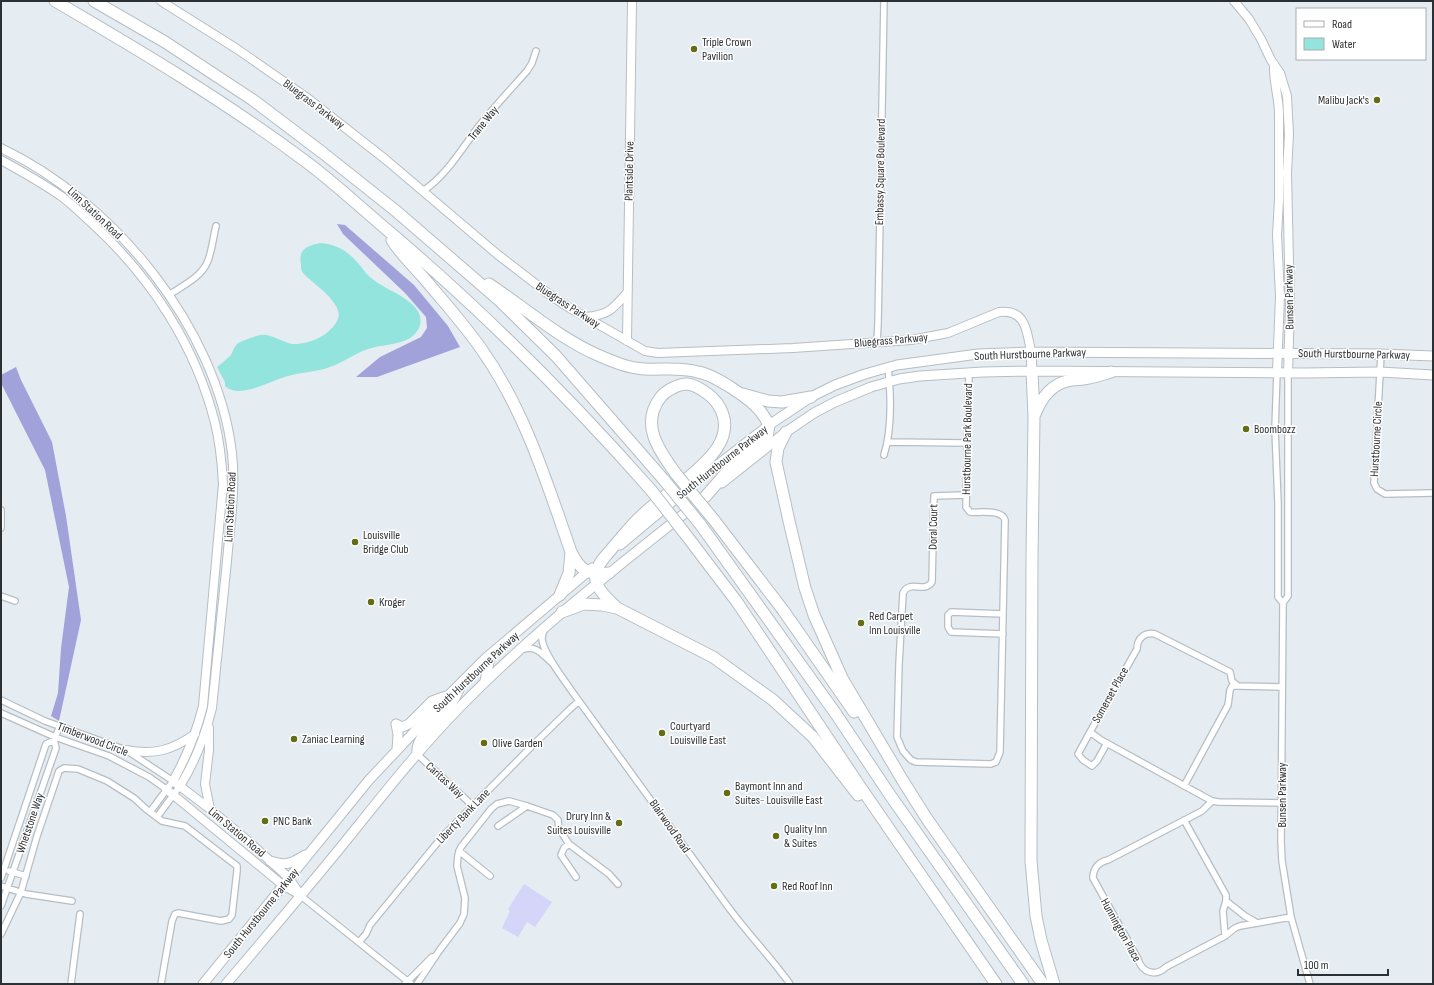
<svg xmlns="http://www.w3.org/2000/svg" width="1434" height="985" font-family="'Sofia Sans Condensed',sans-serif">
<rect width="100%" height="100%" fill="#e5edf3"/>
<path fill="#d4d5f8" d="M524,884L552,902L535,927L527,922L518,937L502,928L510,911L508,909Z"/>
<path fill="#a2a2db" d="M337,224L345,225L414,285L448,326L460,347L377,377H356L380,357L421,337L427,328L426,317L405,293L343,234Z
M16,367L21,380L52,442L66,516L81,620L59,721L51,716L58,693L61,648L69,587L45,470L1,383V375Z"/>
<path fill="#92e4dc" d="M320,243C343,245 353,256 366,273C370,278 378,283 383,286C396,294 425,305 420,325C419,331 412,338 406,340C395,345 380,345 368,349C355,353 343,363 330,367C316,372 302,372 288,376C272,380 239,400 225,386V382L217,367C221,364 228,358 231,355C233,351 234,347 237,344C242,340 254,337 260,335C270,333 282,342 292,344C309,345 331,335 338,319C344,304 314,284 305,275C301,272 301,268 301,264C298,249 307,246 320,243Z"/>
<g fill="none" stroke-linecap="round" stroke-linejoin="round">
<defs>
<path id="street" d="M423,191C447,175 462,148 479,126C494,107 511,89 527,71L532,63L536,51
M169,295C182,286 200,278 207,263C212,252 213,238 216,226
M877,342L878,324L884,1
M1381,354L1374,483L1377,489L1385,494L1433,493
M1277,372L1275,429L1278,503V597L1283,603
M1288,373V596L1283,603L1281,842L1282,861L1291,917L1310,984
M888,442L966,443
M884,455C892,429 891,395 888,367
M965,495L934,496L932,582C924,594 910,579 903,593L899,664L897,737L903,751L911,760L916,762L991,764L996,762L1000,752L1005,520C1002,509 980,513 970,512L966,507L969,372
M1,510V528
M1,596L15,601
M544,630C543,633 542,636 542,639C543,653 563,678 571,690L726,904C746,932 770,956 790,984
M1003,634L951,632L948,627V615L951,612L1003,614
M523,649C537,646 541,653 551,662
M1,700L45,721L126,750L173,781L150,812
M1,713L55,737L109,756L149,777L166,789
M1090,732L1078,754L1083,760L1092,766L1097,761L1107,743
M417,754L473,806
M1184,786L1228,705L1230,690L1232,686H1238
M1212,801L1202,811L1108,860C1099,862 1093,868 1093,878L1138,959C1142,973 1156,977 1166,967L1225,936L1235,928L1240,926L1291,917
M1282,803L1219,802L1212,801L1101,740L1090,732L1137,649C1137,638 1145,632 1155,634L1230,672L1232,681L1238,686L1282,687
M157,817L180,786
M1184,820L1226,895V901L1223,911L1225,936
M498,826L527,806
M569,844L564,848L561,855L576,877
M459,851L490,876
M9,871L26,876
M1,878L46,744L54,740L60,726
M1,886L26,894L72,901
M301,896L411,984
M1226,901L1245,916L1257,923
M1,906L56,748L54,740
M1,934L21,892L37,836L59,771L64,768L78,769L107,781L134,798L146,809L162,821L185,826L237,866V871L232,915L229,919L221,921L178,913L175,914L172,921L161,984
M359,942L366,934L370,925L442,837L532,746L570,709L579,701
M71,984L80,914
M405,984L432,957
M417,984L439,951L460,923L464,914L465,898L457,866L458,855L461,847L491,809L497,804L509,801L527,806L553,815L558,820L559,829L569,844L609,874L618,884"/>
<path id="secondary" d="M161,1L237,49L306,97L385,159L497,254L550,295L568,307L645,351L658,353L793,348L911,340L948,333L999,312C1026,309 1027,331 1031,352
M1234,1L1249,19L1261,39L1271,60L1280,73L1287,96L1289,134L1287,173L1290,306L1288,373
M1274,64C1273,81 1279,97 1279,114V200L1277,235L1280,296L1277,372
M1,148C113,201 217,327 232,453C236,489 230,525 227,561C222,610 217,659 212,708C205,736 195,762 180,786
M1,160C21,171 42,183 61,196C73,205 84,216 95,226C152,279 196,347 215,423C220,443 222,464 223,484L203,706C196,734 187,756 173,781L210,809L247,840L289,878L301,896
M585,317C608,315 612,310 626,294
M627,341L632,1
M209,728V750L205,784L210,809
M126,750C154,755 171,751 195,734
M166,789L284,886L299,894"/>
<path id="primary" d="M1031,352L1032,371
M722,483L786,432L814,413L835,402L871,387L899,379L920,376L983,372L1032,371L1303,373L1380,372L1433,375
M620,545L692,485L769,425L811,397L835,385L865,374L897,365L978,354L1031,352L1381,354L1433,356
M485,681L489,662L486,658
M396,724L402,727L409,724L432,701L446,696
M396,724L398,734L397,750
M417,754C414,735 443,716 453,701C456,697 458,692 460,687
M270,861C286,866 291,864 305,855
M203,984L369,780L448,696L486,658L592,568
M226,984C266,937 306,890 345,842C382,796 418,750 459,708C534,631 619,565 704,498"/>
<path id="highway" d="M55,1C139,50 223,100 301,158C329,178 353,201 379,223C477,305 567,395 651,490
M94,1L165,42L253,100L323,153L396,211L499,300L556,356L664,480
M392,240C400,253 412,265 423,277C443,301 464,324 482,350C525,411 547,483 571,552C580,570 588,576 609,573
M489,284C525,308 560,339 600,356C614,362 628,368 644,369C662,370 680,367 698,372C715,375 751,399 761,412C764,416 767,421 769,425L767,438L761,444L733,465L705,497
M1032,371L1034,417L1032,559L1031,861L1036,916L1041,940L1054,984
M743,394L768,401L782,402L811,397
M1035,414C1041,399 1051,385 1067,381C1074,379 1082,380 1089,378C1096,377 1104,374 1111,372
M786,432L778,448L776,462L789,521L805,588L814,615L842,678L903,781L927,819L1043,984
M714,520L783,610L854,712
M700,524L836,714L890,795L1023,984
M683,531L737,602L859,785L996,984
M560,595L569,573L571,552
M617,608C608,599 593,587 596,573C598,562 608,554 614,546C623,536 631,525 641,516C654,504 669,493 683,482C706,463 740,436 717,403C711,395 697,385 687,384C678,384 665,391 660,398C640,425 659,450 676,474
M562,612L584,604L602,605L617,608L713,657L773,700L813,737L858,795"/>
</defs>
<use href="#street" stroke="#b6bec4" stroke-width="8"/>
<use href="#secondary" stroke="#b6bec4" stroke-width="10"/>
<use href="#primary" stroke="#b6bec4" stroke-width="11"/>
<use href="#highway" stroke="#b6bec4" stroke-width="13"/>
<use href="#street" stroke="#fff" stroke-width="5.5"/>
<use href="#secondary" stroke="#fff" stroke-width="8"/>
<use href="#primary" stroke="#fff" stroke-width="9"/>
<use href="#highway" stroke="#fff" stroke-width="11"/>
<defs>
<path id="highway-bridge" d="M676,474L714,520
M664,480L700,524
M651,490L683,531"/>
</defs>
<use href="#highway-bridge" stroke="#b6bec4" stroke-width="13" stroke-linecap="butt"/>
<use href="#highway-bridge" stroke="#fff" stroke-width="11"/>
</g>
<g fill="#646d14" stroke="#fff" stroke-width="1.5">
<circle cx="694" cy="49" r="4"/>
<circle cx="1377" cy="100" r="4"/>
<circle cx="1246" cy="429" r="4"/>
<circle cx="355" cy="542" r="4"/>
<circle cx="371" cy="602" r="4"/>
<circle cx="861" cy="623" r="4"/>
<circle cx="662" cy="733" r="4"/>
<circle cx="294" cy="739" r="4"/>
<circle cx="484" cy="743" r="4"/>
<circle cx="727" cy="793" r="4"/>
<circle cx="265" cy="821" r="4"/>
<circle cx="619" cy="823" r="4"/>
<circle cx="776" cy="836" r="4"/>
<circle cx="774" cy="886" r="4"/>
</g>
<g text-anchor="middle" stroke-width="3" stroke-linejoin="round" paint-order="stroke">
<g font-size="12" fill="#2d3032" stroke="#fff" text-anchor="start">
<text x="702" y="46">Triple Crown<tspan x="702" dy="14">Pavilion</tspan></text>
<text x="1369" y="104" text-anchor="end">Malibu Jack's</text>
<text x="1254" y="433">Boombozz</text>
<text x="363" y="539">Louisville<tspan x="363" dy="14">Bridge Club</tspan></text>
<text x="379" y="606">Kroger</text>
<text x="869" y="620">Red Carpet<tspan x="869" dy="14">Inn Louisville</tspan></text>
<text x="670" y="730">Courtyard<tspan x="670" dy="14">Louisville East</tspan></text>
<text x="302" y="743">Zaniac Learning</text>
<text x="492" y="747">Olive Garden</text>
<text x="735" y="790">Baymont Inn and<tspan x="735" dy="14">Suites- Louisville East</tspan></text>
<text x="611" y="820" text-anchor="end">Drury Inn &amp;<tspan x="611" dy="14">Suites Louisville</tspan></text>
<text x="273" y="825">PNC Bank</text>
<text x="784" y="833">Quality Inn<tspan x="784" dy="14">&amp; Suites</tspan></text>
<text x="782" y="890">Red Roof Inn</text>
</g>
<g font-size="12" fill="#2d3032" stroke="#fff">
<text transform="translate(314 104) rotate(37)" y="4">Bluegrass Parkway</text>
<text transform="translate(483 123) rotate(-51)" y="4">Trane Way</text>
<text transform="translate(629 171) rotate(-89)" y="4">Plantside Drive</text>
<text transform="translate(880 172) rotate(-89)" y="4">Embassy Square Boulevard</text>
<text transform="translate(95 213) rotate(43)" y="4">Linn Station Road</text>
<text transform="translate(1289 297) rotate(-91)" y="4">Bunsen Parkway</text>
<text transform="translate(568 305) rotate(33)" y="4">Bluegrass Parkway</text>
<text transform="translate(891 340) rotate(-5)" y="4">Bluegrass Parkway</text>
<text transform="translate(1030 354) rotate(-2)" y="4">South Hurstbourne Parkway</text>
<text transform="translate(1354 354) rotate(1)" y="4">South Hurstbourne Parkway</text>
<text transform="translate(967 439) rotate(-89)" y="4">Hurstbourne Park Boulevard</text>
<text transform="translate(1376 439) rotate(-87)" y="4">Hurstbourne Circle</text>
<text transform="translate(722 462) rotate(-38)" y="4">South Hurstbourne Parkway</text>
<text transform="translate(230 507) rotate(-87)" y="4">Linn Station Road</text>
<text transform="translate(933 527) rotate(-89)" y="4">Doral Court</text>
<text transform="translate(476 672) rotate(-43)" y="4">South Hurstbourne Parkway</text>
<text transform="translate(1110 695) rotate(-61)" y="4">Somerset Place</text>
<text transform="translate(93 739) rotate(21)" y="4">Timberwood Circle</text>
<text transform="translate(445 780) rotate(43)" y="4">Caritas Way</text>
<text transform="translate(1282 795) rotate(-90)" y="4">Bunsen Parkway</text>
<text transform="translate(463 816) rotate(-46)" y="4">Liberty Bank Lane</text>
<text transform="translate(30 823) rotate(-71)" y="4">Whetstone Way</text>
<text transform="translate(670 826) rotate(55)" y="4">Blairwood Road</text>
<text transform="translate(237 832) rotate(40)" y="4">Linn Station Road</text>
<text transform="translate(261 913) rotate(-51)" y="4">South Hurstbourne Parkway</text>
<text transform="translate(1121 930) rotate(61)" y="4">Hunnington Place</text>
</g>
</g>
<rect width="1434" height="985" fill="none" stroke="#2d3032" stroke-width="4"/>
<rect x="1296" y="8" width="130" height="52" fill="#ffffff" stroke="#abacad"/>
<rect x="1304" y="21" width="20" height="6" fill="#ffffff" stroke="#abacad"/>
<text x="1332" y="28" font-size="12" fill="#2d3032">Road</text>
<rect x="1304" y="38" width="20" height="12" fill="#92e4dc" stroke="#abacad"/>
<text x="1332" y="48" font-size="12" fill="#2d3032">Water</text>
<path d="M1298 969v6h90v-6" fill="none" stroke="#2d3032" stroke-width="2"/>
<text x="1304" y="969" font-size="12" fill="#2d3032" stroke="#ffffff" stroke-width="3" paint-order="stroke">100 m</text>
</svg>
